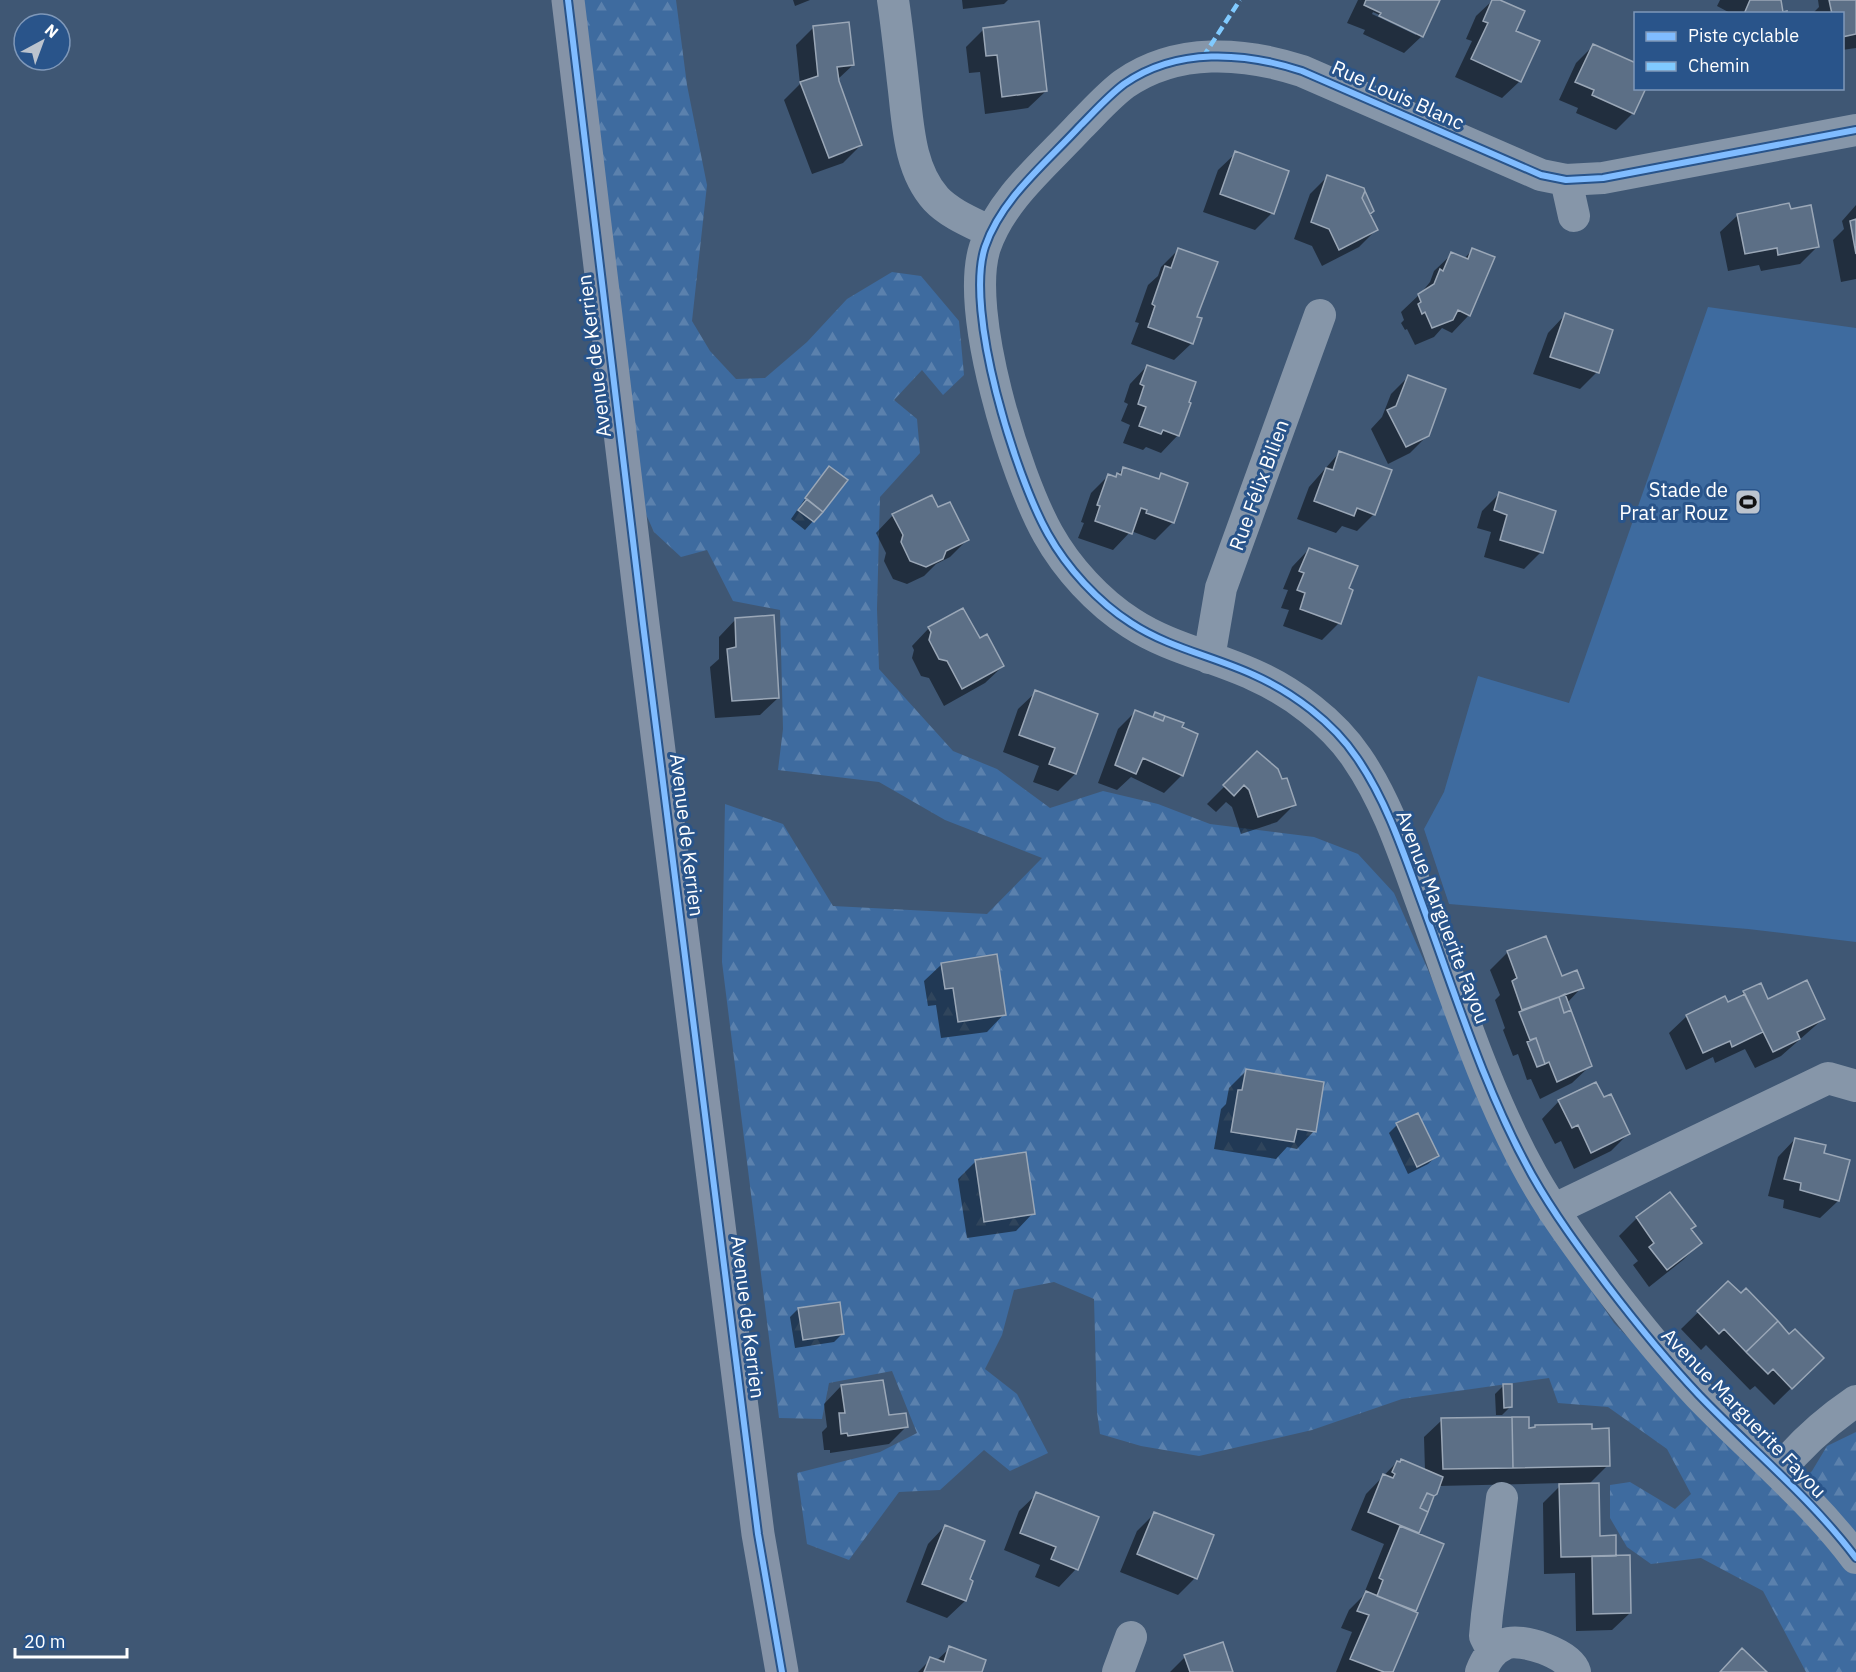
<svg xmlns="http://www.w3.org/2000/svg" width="1856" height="1672" font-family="'IBM Plex Sans',sans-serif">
<defs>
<pattern id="forest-firs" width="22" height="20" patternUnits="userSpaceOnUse" patternTransform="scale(1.5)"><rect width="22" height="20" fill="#3e6b9f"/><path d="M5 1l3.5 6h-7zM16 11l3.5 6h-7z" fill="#5b81ad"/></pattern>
</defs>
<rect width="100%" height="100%" fill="#3f5774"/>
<path fill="url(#forest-firs)" d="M580,0H676L687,85L707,185L692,321L710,351L736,379L765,378L807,342L847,299L892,272L921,276L959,321L964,375L943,395L922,370L894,400L917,419L920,453L880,497L877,609L879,669L953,751L997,769L1050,808L1103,791L1158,804L1210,824L1314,837L1358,854L1394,893L1436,988L1553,1232L1614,1323L1784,1497L1812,1471L1827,1446L1856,1432V1672H1806L1763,1591L1701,1558L1651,1564L1627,1547L1610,1518V1485L1630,1482L1675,1509L1691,1494L1667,1449L1608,1407L1558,1403L1549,1378L1402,1399L1312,1430L1199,1456L1141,1446L1100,1434L1097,1412L1094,1299L1054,1282L1014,1290L1002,1335L985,1369L1017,1394L1048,1453L1010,1471L984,1450L940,1490L899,1492L849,1560L807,1544L797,1473L880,1452L917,1433L892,1371L829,1383L822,1419L779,1418L722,962L725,804L783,824L833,906L987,914L1042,858L945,820L879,782L778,770L783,729L780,610L733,601L707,550L681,557L654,532L644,510Z"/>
<path fill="#3e6b9f" d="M1708,307L1856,328V942L1748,929L1449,904L1424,829L1444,792L1478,676L1569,703Z"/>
<path fill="#0007" fill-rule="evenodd" d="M793,0H810L795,6Z
M962,0H1008L1004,4L963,9Z
M1358,0H1438L1422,36L1404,53L1363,34L1365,30L1347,23ZM1373,12L1416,32V35L1372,14Z
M1493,0H1497L1514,31L1520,81L1502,98L1455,77L1472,41L1466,39L1476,16Z
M1720,0H1779L1782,14H1732L1717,6Z
M1818,0H1856V48L1842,50V14H1812L1819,7Z
M813,28L853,65L837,80L861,145L843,163L812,174L784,100L800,84L796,45Z
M983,30L1046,91L1028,108L985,114L980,72L969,73L966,47Z
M1593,46L1633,113L1616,130L1576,113L1578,108L1559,100L1576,63Z
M1236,153L1272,213L1255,230L1203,212L1218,170Z
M1327,177L1363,189L1372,211L1368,214L1376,230L1359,247L1322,266L1312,246L1294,239L1310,194Z
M1856,205V279L1841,282L1833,240L1844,229L1842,221Z
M1738,215L1818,246L1800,264L1761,271L1759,265L1728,271L1720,232Z
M1179,249L1192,343L1174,360L1131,344L1139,323L1135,322L1148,285L1158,276L1161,267Z
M1472,250L1469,315L1452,333L1442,328L1434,337L1415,345L1407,329L1405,330L1401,323L1404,320L1401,312L1421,293L1430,282L1434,271L1452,254L1464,259Z
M1565,315L1597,372L1580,389L1533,374L1548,333Z
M1147,366L1178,435L1161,453L1146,447L1143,450L1123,443L1130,425L1121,421L1128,404L1124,402L1130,384Z
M1408,377L1428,435L1410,453L1388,464L1371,429L1382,417L1391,394Z
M1339,453L1374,514L1357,531L1342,526L1336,533L1297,519L1309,487Z
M829,468L813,521L805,530L791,519L821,476Z
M1124,468L1156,480L1161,475L1173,522L1155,540L1131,531L1113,550L1078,538L1084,523L1081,522L1091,493L1108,476L1114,478Z
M1499,494L1541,552L1524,569L1484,557L1491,532L1477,528L1482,511Z
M937,509L967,540L950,557L936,564L924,576L907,584L893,579L884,561L886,553L876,533L893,515Z
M1309,549L1347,589L1339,623L1322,640L1283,626L1289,610L1281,608L1288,590L1283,589L1292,567Z
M736,619L778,698L760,715L715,718L710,667L719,659V637Z
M929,628L979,640L1003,666L985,683L944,706L929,678L921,676L912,658L914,650L912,646Z
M1036,692L1075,774L1058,791L1033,782L1039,766L1003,752L1018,709Z
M1136,711L1152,718L1156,714L1182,724V775L1164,793L1131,777L1117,790L1098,783L1118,729Z
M1258,753L1294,805L1277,822L1241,834L1232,807L1226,802L1216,812L1207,804Z
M1508,952L1582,987L1567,1003L1590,1066L1572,1083L1540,1099L1531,1079L1527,1080L1518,1054L1513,1056L1503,1030L1505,1028L1495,1000L1500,995L1490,970Z
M942,964L1004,1014L987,1032L941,1038L936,1005L928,1006L924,981Z
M1744,992L1823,1019L1781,1056L1755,1068L1745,1049L1715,1063L1713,1057L1686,1070L1669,1033L1687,1016L1735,1001Z
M1246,1071L1314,1131L1297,1149L1287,1147L1276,1159L1214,1149L1221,1109L1226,1104L1229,1088Z
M1603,1099L1628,1134L1611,1151L1574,1169L1561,1141L1555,1144L1542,1119L1559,1101Z
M1397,1125L1437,1156L1428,1164L1408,1174L1389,1133Z
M1795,1139L1822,1154L1838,1201L1820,1218L1783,1208L1784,1200L1768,1196L1778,1157Z
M976,1161L1033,1213L1016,1231L967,1238L958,1179Z
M1669,1194L1690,1230L1700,1243L1683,1260L1649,1287L1633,1265L1638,1261L1619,1236L1637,1218Z
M1728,1283L1789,1336L1822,1358L1774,1405L1755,1386L1750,1390L1706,1345L1701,1350L1681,1329Z
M798,1309L843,1333L834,1342L795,1348L790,1317Z
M1504,1385L1511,1406L1502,1415H1496L1495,1394Z
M841,1386L888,1417L907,1426L889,1444L830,1453V1450H824L822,1432L827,1427L824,1404Z
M1442,1420L1528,1430L1532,1429L1535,1426L1591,1430L1608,1465L1588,1485L1599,1537L1615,1557L1630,1613L1612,1630L1576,1631L1575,1573L1544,1574L1543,1503L1563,1483L1438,1486L1417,1534L1442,1545L1392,1672H1336L1352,1632L1341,1628L1349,1610L1363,1596L1384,1544L1351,1530L1366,1494L1397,1462L1401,1461L1425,1471L1424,1437Z
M1037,1494L1076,1569L1059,1587L1035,1577L1040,1565L1004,1550L1019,1511Z
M1155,1513L1195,1578L1178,1595L1120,1572L1137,1531Z
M945,1526L968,1580L972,1582L965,1601L947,1618L906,1602L928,1544Z
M950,1648L980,1672H918L931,1659L936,1661Z
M1185,1657L1231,1672H1170Z"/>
<path fill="#5c6f86" stroke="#9aa7b7" stroke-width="1.5" d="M1366,0H1440L1423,37L1379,16L1381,13L1364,5Z
M1492,0H1500L1525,11L1516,31L1540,41L1521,82L1471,59L1488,23L1483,21Z
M1750,0H1781L1783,12L1787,11V14H1744Z
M1829,0H1856V34L1842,37V14H1832Z
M1039,21L1047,91L1002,97L997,55L986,56L983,28Z
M849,22L854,65L837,67L839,81L862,145L829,158L800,82L818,76L813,26Z
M1593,44L1636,63V88H1646L1634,114L1592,95L1594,90L1575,82Z
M1235,151L1289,171L1274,214L1220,194Z
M1327,175L1364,188L1365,191L1362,198L1378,230L1339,250L1329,229L1311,222Z
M1365,191L1374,211L1370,214L1362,198Z
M1789,203L1791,209L1811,205L1819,247L1778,255L1777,248L1745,254L1737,214Z
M1856,219V254L1850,221Z
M1178,248L1218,262L1197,317L1202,318L1193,344L1148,327L1155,306L1152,304L1165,266L1171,268Z
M1472,248L1495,257L1470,316L1458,310L1453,320L1432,328L1425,312L1422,314L1418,304L1421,302L1418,294L1434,284L1440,269L1443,271L1451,252L1468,259Z
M1565,313L1613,330L1599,373L1550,357Z
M1147,365L1196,382L1189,402L1191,403L1179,436L1163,430L1161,434L1139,426L1146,407L1138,404L1144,386L1140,384Z
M1408,375L1446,389L1429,436L1406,447L1387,410L1396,406Z
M1339,451L1392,470L1375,515L1357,508L1354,516L1314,501L1326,468L1333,470Z
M829,466L848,480L823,512L805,498Z
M1123,467L1159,479L1161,473L1188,483L1174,523L1146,513L1147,510L1141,508L1132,534L1095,521L1100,506L1097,505L1108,474L1116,477L1117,473L1121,475Z
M1499,492L1556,511L1543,553L1500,540L1507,515L1494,510Z
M932,495L938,507L950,502L969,540L946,551L943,559L926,567L910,561L901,542L903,535L892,514Z
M807,499L823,512L814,522L798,510Z
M1309,548L1358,566L1349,588L1353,590L1341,624L1300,609L1305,593L1297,590L1304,573L1299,571Z
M963,608L980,638L987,634L1004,666L962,689L947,661L939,659L929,640L931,632L928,627Z
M774,615L779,698L732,701L727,649L736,647L735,618Z
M1035,690L1098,714L1076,774L1049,764L1055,748L1019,735Z
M1135,710L1163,721L1165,716L1184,723L1182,727L1198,734L1183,776L1143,758L1136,774L1115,765Z
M1155,712L1165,716L1163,721L1153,717Z
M1257,751L1278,769L1282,779L1287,778L1296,805L1258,817L1249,790L1244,785L1234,796L1223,785Z
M1546,936L1562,976L1577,970L1584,988L1522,1010L1512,981L1517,978L1507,951Z
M997,954L1006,1015L958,1022L953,988L945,989L941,963Z
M1807,980L1825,1019L1797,1032L1800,1039L1773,1052L1743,991L1761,983L1768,999Z
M1565,994L1571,1010L1564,1013L1559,997Z
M1745,994L1763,1032L1732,1047L1730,1041L1703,1053L1686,1015L1725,996L1728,1002Z
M1559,997L1564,1013L1571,1010L1592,1066L1557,1082L1549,1062L1545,1064L1536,1038L1530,1040L1519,1012Z
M1536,1038L1545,1064L1537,1067L1527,1042Z
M1246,1069L1324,1082L1316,1132L1297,1129L1294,1142L1231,1132L1238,1090H1242Z
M1596,1082L1604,1097L1611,1094L1630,1134L1591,1153L1578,1125L1572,1128L1558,1100Z
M1418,1113L1439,1156L1417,1167L1396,1123Z
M1795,1138L1826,1145L1824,1153L1850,1160L1839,1201L1800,1190L1801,1183L1784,1179Z
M1026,1152L1035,1214L984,1222L975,1160Z
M1670,1192L1696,1226L1691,1229L1702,1243L1667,1270L1649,1247L1654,1243L1636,1217Z
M1728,1281L1741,1293L1746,1288L1778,1321L1746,1352L1724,1329L1719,1334L1697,1311Z
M840,1302L844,1334L803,1340L798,1308Z
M1778,1321L1789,1334L1795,1329L1824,1358L1792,1389L1773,1369L1768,1374L1746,1352Z
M883,1380L889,1415L906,1413L908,1427L848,1436L847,1433L841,1434L839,1413H845L841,1385Z
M1503,1384H1512V1407L1504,1408Z
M1512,1417L1513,1468L1443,1469L1441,1418Z
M1512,1417H1529V1428L1535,1427V1425L1592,1424V1429L1609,1428L1610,1466L1513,1468Z
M1401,1459L1443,1477L1437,1494L1434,1496L1427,1493L1420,1508L1428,1512L1419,1533L1368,1512L1383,1474L1393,1478L1395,1474L1392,1472L1397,1461L1400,1462Z
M1599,1483L1600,1536L1616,1535V1556L1561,1557L1559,1484Z
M1036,1492L1099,1517L1078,1570L1051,1559L1056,1547L1020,1533Z
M1427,1493L1434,1496L1428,1512L1420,1508Z
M1154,1512L1214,1535L1197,1579L1137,1554Z
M945,1525L985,1541L970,1579L973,1581L966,1601L922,1584Z
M1400,1526L1444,1544L1416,1611L1377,1596L1383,1580L1379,1578Z
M1630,1555L1631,1613L1593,1614L1592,1556Z
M1366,1591L1418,1613L1393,1672H1384L1350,1659L1369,1615L1357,1611Z
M1223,1642L1233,1672H1190L1184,1655Z
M949,1646L986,1660L982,1672H924L930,1657L944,1662Z
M1742,1648L1767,1672H1720Z"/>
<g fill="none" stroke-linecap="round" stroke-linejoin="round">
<path stroke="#8696a9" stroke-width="32" d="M893,0C897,27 900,55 903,82C908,121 908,168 936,199C950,214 973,223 991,232
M1856,130L1603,178L1566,180L1541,175L1302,71C1244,52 1177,47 1124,84C1108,96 1094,112 1080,126C1046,163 1001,199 985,247C964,311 1015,475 1048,534C1067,568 1098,602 1131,623C1169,648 1213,656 1254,675C1292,692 1333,722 1357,758C1386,800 1403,851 1420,898C1454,990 1484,1089 1532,1175C1554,1214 1580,1249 1607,1285C1636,1323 1666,1360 1699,1395C1752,1450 1810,1497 1856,1558
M1566,180L1574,216
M1209,658L1221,588L1320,315
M1553,1210L1828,1078L1856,1086
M1779,1471C1800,1445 1828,1420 1856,1401
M1493,1652L1485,1636L1487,1615L1502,1498
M1118,1672L1131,1637
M1481,1672C1486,1659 1492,1650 1505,1644C1521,1637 1570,1654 1575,1672"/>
<path stroke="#8593a7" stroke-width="33" d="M568,0L643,624L758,1534L782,1672"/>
<path stroke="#80caff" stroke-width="4.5" stroke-dasharray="9 4.5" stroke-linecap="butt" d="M1203,57L1240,0"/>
<defs>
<path id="cycleway" d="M568,0L643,624L758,1534L782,1672
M1856,130L1603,178L1566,180L1541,175L1302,71C1244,52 1177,47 1124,84C1108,96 1094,112 1080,126C1046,163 1001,199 985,247C964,311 1015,475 1048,534C1067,568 1098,602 1131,623C1169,648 1213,656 1254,675C1292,692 1333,722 1357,758C1386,800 1403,851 1420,898C1454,990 1484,1089 1532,1175C1554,1214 1580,1249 1607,1285C1636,1323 1666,1360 1699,1395C1752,1450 1810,1497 1856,1558"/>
</defs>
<use href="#cycleway" stroke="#29548a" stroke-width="10"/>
<use href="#cycleway" stroke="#80bcff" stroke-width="6"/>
</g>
<defs>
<symbol id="stadium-square" viewBox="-11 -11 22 22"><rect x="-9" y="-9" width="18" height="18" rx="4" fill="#bcc4ce" stroke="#29548a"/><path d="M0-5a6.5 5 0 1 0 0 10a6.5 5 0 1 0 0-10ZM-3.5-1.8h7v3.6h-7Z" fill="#111"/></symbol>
</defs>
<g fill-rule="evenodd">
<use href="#stadium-square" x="1733" y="487" width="30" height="30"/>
</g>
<g text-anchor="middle" stroke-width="6" stroke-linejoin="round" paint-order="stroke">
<g font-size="20" fill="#fff" stroke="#29548a">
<text transform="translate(1398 95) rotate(24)" y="7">Rue Louis Blanc</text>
<text transform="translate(594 356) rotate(-97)" y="7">Avenue de Kerrien</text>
<text transform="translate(1259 485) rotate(-70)" y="7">Rue Félix Bilien</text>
<text transform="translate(687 835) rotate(83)" y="7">Avenue de Kerrien</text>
<text transform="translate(1443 917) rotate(69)" y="7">Avenue Marguerite Fayou</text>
<text transform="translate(748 1317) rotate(83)" y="7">Avenue de Kerrien</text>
<text transform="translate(1744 1413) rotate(46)" y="7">Avenue Marguerite Fayou</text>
</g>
<g font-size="20" fill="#fff" stroke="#29548a" text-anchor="end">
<text x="1728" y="497">Stade de<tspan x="1728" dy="23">Prat ar Rouz</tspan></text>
</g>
</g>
<rect x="1634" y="12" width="210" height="78" fill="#29548a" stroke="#7f98b9" stroke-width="1.5"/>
<rect x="1646" y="32" width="30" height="9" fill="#80bcff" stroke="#7f98b9" stroke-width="1.5"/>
<text x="1688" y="42" font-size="18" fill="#ffffff">Piste cyclable</text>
<rect x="1646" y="62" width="30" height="9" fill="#80caff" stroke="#7f98b9" stroke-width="1.5"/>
<text x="1688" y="72" font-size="18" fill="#ffffff">Chemin</text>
<g transform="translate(42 42) rotate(41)"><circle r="28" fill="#29548a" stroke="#7f98b9" stroke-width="1.5"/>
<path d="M0-4.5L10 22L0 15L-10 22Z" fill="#bcc4ce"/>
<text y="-9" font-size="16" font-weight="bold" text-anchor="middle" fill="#ffffff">N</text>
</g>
<path d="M15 1648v9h112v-9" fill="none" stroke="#ffffff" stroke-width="3"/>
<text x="24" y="1648" font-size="18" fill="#ffffff" stroke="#29548a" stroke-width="4.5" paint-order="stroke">20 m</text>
</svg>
